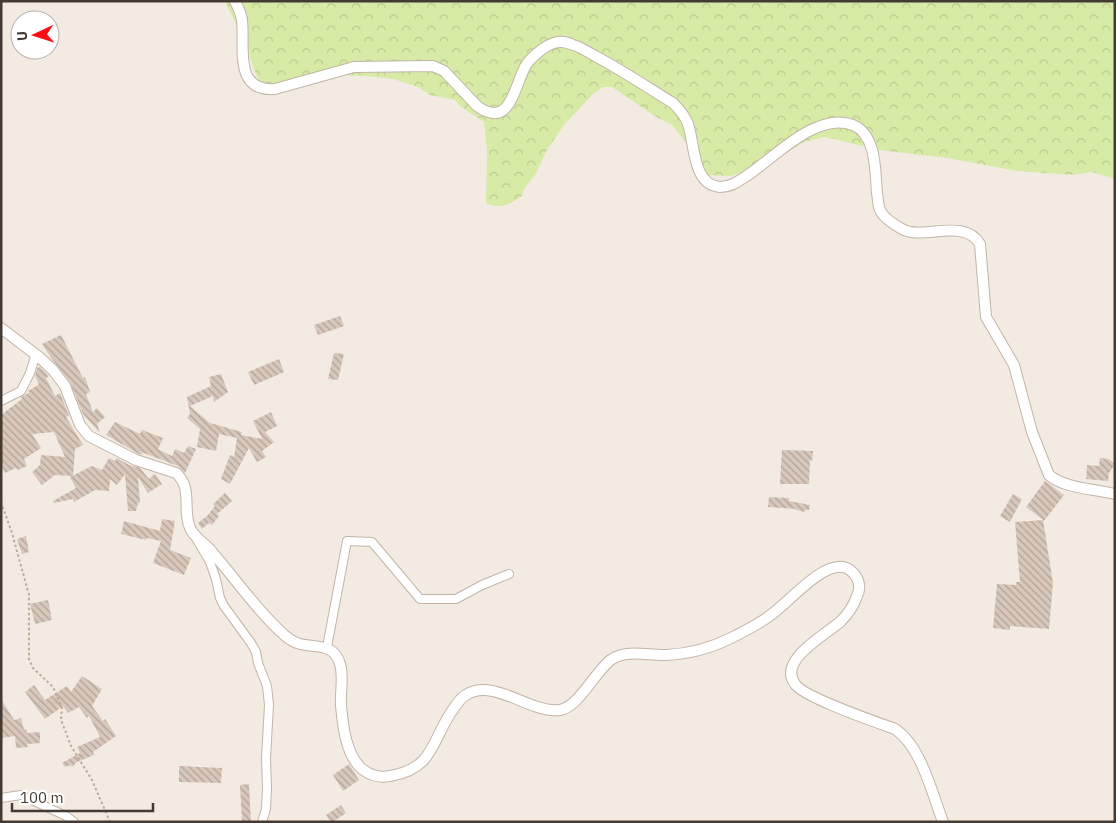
<svg xmlns="http://www.w3.org/2000/svg" width="1116" height="823" font-family="'IBM Plex Sans',sans-serif">
<defs>
<pattern id="forest-crowns" width="20" height="18" patternUnits="userSpaceOnUse" patternTransform="scale(1.25)"><rect width="20" height="18" fill="#d7eba7"/><path d="M2 6a3 3 0 1 1 6 0M12 15a3 3 0 1 1 6 0" fill="none" stroke="#baca90"/></pattern>
<pattern id="building-back-hatch" width="6" height="6" patternUnits="userSpaceOnUse" patternTransform="scale(1.25)"><rect width="6" height="6" fill="#d8c7ba"/><path d="M-1 5l2 2M0 0l6 6M5-1l2 2" fill="none" stroke="#b1a398"/></pattern>
</defs>
<rect width="100%" height="100%" fill="#f3ebe2"/>
<path fill="url(#forest-crowns)" d="M225,1H1115V179L1092,172L1073,175L1017,171L947,158L879,150L825,137L804,142L764,167L730,176L705,175L697,156L672,125L656,117L612,87H603L593,94L564,125L547,150L535,175L524,189L522,196C510,204 500,210 486,203L487,150L484,122L461,107L455,100L430,95L418,87L393,79L366,76L330,75L277,88L261,85L253,67L248,50Z"/>
<path fill="url(#building-back-hatch)" d="M340,316L344,326L318,335L314,325Z
M61,335L83,378L85,377L90,392L86,394L93,412L97,408L105,417L97,424L100,433L83,414L70,382L52,359L42,344Z
M334,353L344,354L338,380L328,379Z
M279,359L284,372L254,385L248,372Z
M40,367L49,376L46,378L55,396L60,393L69,416L66,417L83,445L75,449L73,476L55,475L42,485L32,472L40,465L41,455L65,457L54,432L32,434L41,448L24,459L27,466L18,470L16,468L5,473L1,465V415L22,399L21,397L29,393L28,391L38,385L39,384L35,376L37,368Z
M221,374L228,392L214,402L213,396L190,406L210,423L242,432L241,435L262,439L253,421L271,412L277,426L265,432L274,442L262,451L266,457L257,462L249,448L230,484L221,479L230,455L234,457L237,438L219,434L216,451L197,447L200,429L187,418L190,414L187,397L211,386L209,377Z
M115,422L140,434L142,430L163,438L158,449L172,456L175,449L184,453L188,446L196,449L185,473L178,466L141,452L143,455L139,454L106,435Z
M782,450L813,451L812,461L810,460L809,484H780Z
M109,458L115,461L117,458L131,466L130,465L140,468L149,479L155,474L162,484L148,493L138,477L140,503H138L136,511H128L125,474L117,485L110,479L109,491L95,490L74,502L73,499L54,503L53,501L76,488L70,477L92,466L102,470Z
M1100,458L1109,459L1115,464L1109,473L1108,481L1086,479L1087,465L1099,466Z
M1045,481L1064,495L1044,521L1043,520L1053,583L1049,629L1010,626V630L993,628L997,584L1016,585V582H1020L1015,522L1043,520L1026,507Z
M225,493L232,501L217,514L219,516L212,525L209,523L202,529L198,523L207,516L215,506L213,504Z
M1013,494L1022,499L1010,522L1000,516Z
M769,497L789,498V501L810,505L809,510H805L804,512L796,510V509L768,507Z
M162,519L175,521L170,550L191,558L184,575L153,563L161,541L147,538L146,540L121,534L124,521L160,531Z
M26,536L29,552L22,554L17,539Z
M48,600L52,620L35,624L30,604Z
M82,676L102,689L92,706L103,721L105,719L116,736L93,752L94,755L77,762L72,767L71,765L65,767L62,763L80,753L77,747L100,737L89,716L87,718L79,707L68,713L63,706L45,719L25,692L34,685L45,700L67,686L71,692Z
M1,699L14,720L21,718L24,730L26,729L27,733L40,732V743L27,744L28,747L16,748L15,736L1,738Z
M349,764L359,780L343,791L333,775Z
M179,766L222,768L221,783L179,782Z
M249,784L251,822H242L240,785Z
M341,805L346,813L333,822H330L326,815Z"/>
<g fill="none" stroke-linecap="round" stroke-linejoin="round">
<defs>
<path id="minor" d="M1,401L21,391L30,373L36,354
M196,538L210,562L216,579L220,598L224,606L251,643L256,652L258,663L267,686L269,705L266,758L267,788L266,809L262,822
M327,647L347,541L372,542L420,599H456L482,585L509,574
M1,798L21,795L66,816L74,822"/>
<path id="tertiary" d="M235,1C238,7 241,13 242,20C245,47 233,92 275,89L354,67L433,66L444,71L477,106C510,130 514,87 525,67C529,59 544,46 554,43C560,41 567,42 573,45C581,47 589,53 597,57C623,71 647,87 673,103C679,109 685,116 688,124C695,144 692,185 720,187C731,187 739,181 748,175C775,157 817,111 853,125C877,135 875,172 877,193C878,199 878,207 881,212C885,219 895,225 902,229C923,241 964,217 980,244L986,317L1014,365L1032,432L1049,475C1063,488 1095,489 1115,494
M1,328L39,357L53,370L65,386L80,425L89,436L136,460L176,473C194,489 181,511 191,530C196,539 206,544 212,552C235,578 254,607 280,631C286,637 292,642 300,644C317,648 334,643 340,664C344,677 340,692 341,706C343,727 346,755 362,769C371,776 379,778 390,776C436,768 431,739 454,708C457,704 461,697 466,695C493,677 531,714 560,710C579,707 595,671 612,659C628,649 649,656 666,655C689,654 711,648 731,638C743,632 757,625 768,617C788,604 819,564 843,567C850,568 854,573 857,578C860,584 860,590 857,596C854,605 848,614 841,621C826,635 777,660 795,684C803,697 876,722 895,729C921,746 932,793 943,822"/>
</defs>
<use href="#minor" stroke="#c2b4a7" stroke-width="10"/>
<use href="#tertiary" stroke="#c2b4a7" stroke-width="12"/>
<path stroke="#c2aa94" stroke-width="2" stroke-dasharray="2.5 2.5" stroke-linecap="butt" d="M1,502L12,533L29,595V659L33,668L53,687L62,708L61,720L65,730L71,746L92,780L110,822"/>
<use href="#minor" stroke="#fff" stroke-width="8"/>
<use href="#tertiary" stroke="#fff" stroke-width="10"/>
</g>
<rect width="1116" height="823" fill="none" stroke="#453a32" stroke-width="5"/>
<g transform="translate(35 35) rotate(266)"><circle r="24" fill="#ffffff" stroke="#b5b0ad"/>
<path d="M0-4L9 19L0 12L-9 19Z" fill="#ff0d10"/>
<text y="-8" font-size="14" font-weight="bold" text-anchor="middle" fill="#453a32">U</text>
</g>
<path d="M12 803v8h141v-8" fill="none" stroke="#453a32" stroke-width="2.5"/>
<text x="20" y="803" font-size="15" fill="#453a32" stroke="#ffffff" stroke-width="4" paint-order="stroke">100 m</text>
</svg>
